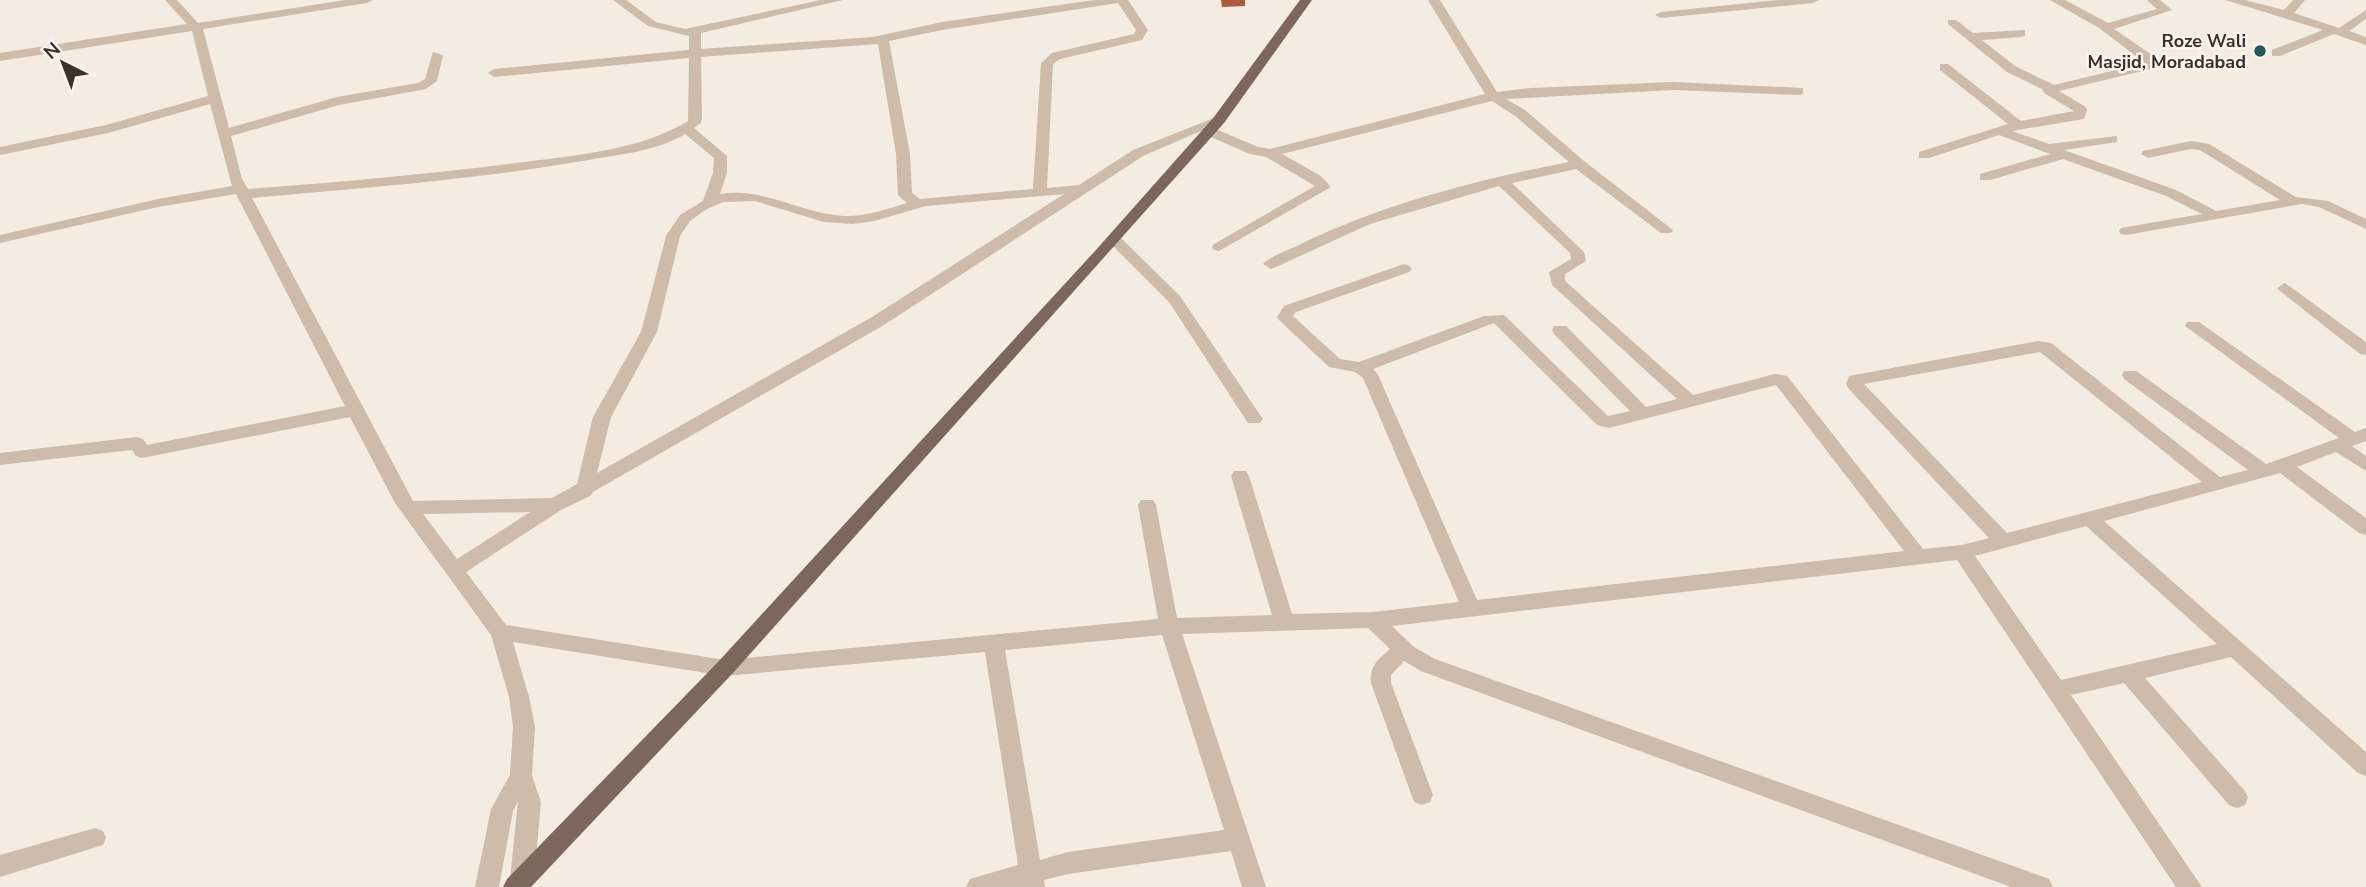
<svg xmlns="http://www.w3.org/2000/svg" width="2366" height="887" font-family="'Nunito Sans',sans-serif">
<rect width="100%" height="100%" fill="#f4ebe1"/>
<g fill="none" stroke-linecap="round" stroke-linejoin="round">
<path fill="#cdbbac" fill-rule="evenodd" d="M165,0H177L198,23L345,0H373L367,3L203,29L229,128L337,97L418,83L425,79L433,52L443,55L437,81L426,89L339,105L231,136L242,179L248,189C340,182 432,174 524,162C579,155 640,150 688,121L689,58L494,77L488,73L494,69L689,50V36L648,26L613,0H626L656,22L685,29L821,0H843L701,33V49L873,37L942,22L1094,0H1128L1148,30L1142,40L1060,59L1053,64L1047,188L1079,185L1133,150L1219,116L1226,120L1211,127L1258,147L1270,149L1485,94L1428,0H1440L1497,92L1531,88L1673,82L1803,88V94L1799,95L1673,90L1506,99L1525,110L1584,161L1673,230L1671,233H1661L1576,169L1512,183L1584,252L1586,261L1565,274V281L1693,395L1775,374L1787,376L1923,549L1962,545L1989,538L1848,388L1846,384L1849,376L2038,341L2051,343L2220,477L2248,470L2124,379L2122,375L2124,371H2136L2266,464L2339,438L2185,326L2187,322H2199L2355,432L2366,428V441L2352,446L2366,456V471L2336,452L2297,467L2366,518V535L2359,533L2280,473L2104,521L2366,752V776L2358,773L2231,657L2145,678L2245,791L2248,798L2245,805L2237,808L2229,805L2124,683L2071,695L2202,887H2176L1957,560L1392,626L1414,647L1435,659L2041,876L2049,879L2053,887H2011L1421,671L1404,661L1391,675V683L1433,795L1430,802L1422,805L1414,802L1371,683C1369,666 1378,660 1390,649L1368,628L1182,634L1266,887H1242L1231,851L1068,874L1044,880L1045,887H966L970,879L1018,865L985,652L725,676L513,642L529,697L535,727L532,776L541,802L534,879L530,887H514L510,879L518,801L513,811L499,887H475L491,809L510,775L513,727L509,697L491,635L395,503L350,417L142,458L136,456L132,450L0,465V453L137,437L143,439L147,445L345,406L236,194L158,207L0,243V235L158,199L232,186L210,104L108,133L0,155V147L106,125L208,96L192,31L0,61V53L187,24ZM1118,3L1136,30L1134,34L1052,53L1041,63L1033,189L920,199L912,193L910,154L889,41L942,30ZM878,44L896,154L898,195L907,203C887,209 865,217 843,216C800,213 764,187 720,194L727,173V156L694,128L701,123L702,117L701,57ZM1492,101L1515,116L1569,162C1477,180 1386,203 1301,244C1289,250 1272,255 1263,264L1271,269L1276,267L1370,224L1499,186L1570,253L1571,259L1549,272L1552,285L1677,399L1646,407L1566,326H1554L1552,330L1554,334L1630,411L1608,416L1504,315L1484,316L1359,362L1340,359L1293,316L1296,312L1409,272L1412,269L1409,266L1404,264L1284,306L1277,317L1279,320L1329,367L1355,372L1363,378L1459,602L1373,612L1292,614L1249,476L1246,471H1234L1231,476L1272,615L1177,618L1156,505L1153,500H1141L1138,505L1158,619L725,660L506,625L466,572L561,510L590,496L593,492L884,325L1143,156L1203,130L1204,134L1250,154L1266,157L1315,186L1214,244L1212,247L1214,250L1219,251L1331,187L1321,176L1282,154ZM685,134L714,158L713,173L703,201L680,215L666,236L641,332L593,417L577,484L552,498L413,501L252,198C362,188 473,180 582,161C615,155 656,152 685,134ZM1064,194L872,317L597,473L611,417L657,332L680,236L690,221L707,209L723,202L755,201L824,222L853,224L874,221L926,206ZM1494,323L1597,425L1609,428L1776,385L1904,551L1477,600L1378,375L1373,369ZM2040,352L2202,482L2007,533L1864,384ZM530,512L457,559L423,514ZM2086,526L2217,644L2061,680L1975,556ZM1162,635L1224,830L1068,852L1040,860L1005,650Z
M1778,0H1819L1813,3L1661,18L1655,15L1661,12Z
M2050,0H2065L2108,23L2157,9L2147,0H2160L2172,10L2114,29L2155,57V68L2059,91L2086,107L2087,110L2084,119L2012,131L2049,144L2117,136V142L2064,150L2176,190L2216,211L2280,200L2200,150L2191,149L2148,158L2141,154L2143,151L2191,141L2209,144L2296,197L2328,201L2366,219V229L2319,207L2302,204L2126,235L2121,234L2119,231L2121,228L2202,214L2166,196L2063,159L1990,180H1980V174L2050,154L1999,135L1929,158H1919V152L2008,124L1940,70V64H1948L2021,121L2074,111L2044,93L2042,89L2007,72L1948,24V20H1956L1973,33L2025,30V36L2021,37L1982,40L2015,66L2054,85L2145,63L2099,28Z
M2225,0H2245L2284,10L2293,0H2305L2294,13L2339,28L2366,10V19L2349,31L2366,37V45L2334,34L2280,56H2272V50L2323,30Z
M1114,235L1119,236L1180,296L1260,415L1263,419L1260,423H1248L1169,302L1109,242L1107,239Z
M2285,283L2366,342V355L2360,354L2280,291L2277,288Z
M95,828L103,831L106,838L103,845L0,877V855Z"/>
<path fill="#7d675c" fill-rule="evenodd" d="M1300,0H1312L1224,123L732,674L531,887H503L507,879L718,662L1095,251L1214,117Z"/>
</g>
<path fill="#ac5a40" d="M1221,0H1245V6L1222,7Z"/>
<circle fill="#1f5a5e" stroke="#fbf5ee" stroke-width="2.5" cx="2260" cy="51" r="7"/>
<g text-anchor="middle" stroke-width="5" stroke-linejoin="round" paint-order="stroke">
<g font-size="18" font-weight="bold" fill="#3b302b" stroke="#fbf5ee" text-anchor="end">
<text x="2246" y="47">Roze Wali<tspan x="2246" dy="21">Masjid, Moradabad</tspan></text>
</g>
</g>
<g transform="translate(63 63) rotate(318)" stroke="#fbf5ee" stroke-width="5" paint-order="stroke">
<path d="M0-5L12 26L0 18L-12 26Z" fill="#3b302b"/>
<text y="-10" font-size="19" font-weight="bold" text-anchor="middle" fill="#3b302b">N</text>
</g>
</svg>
